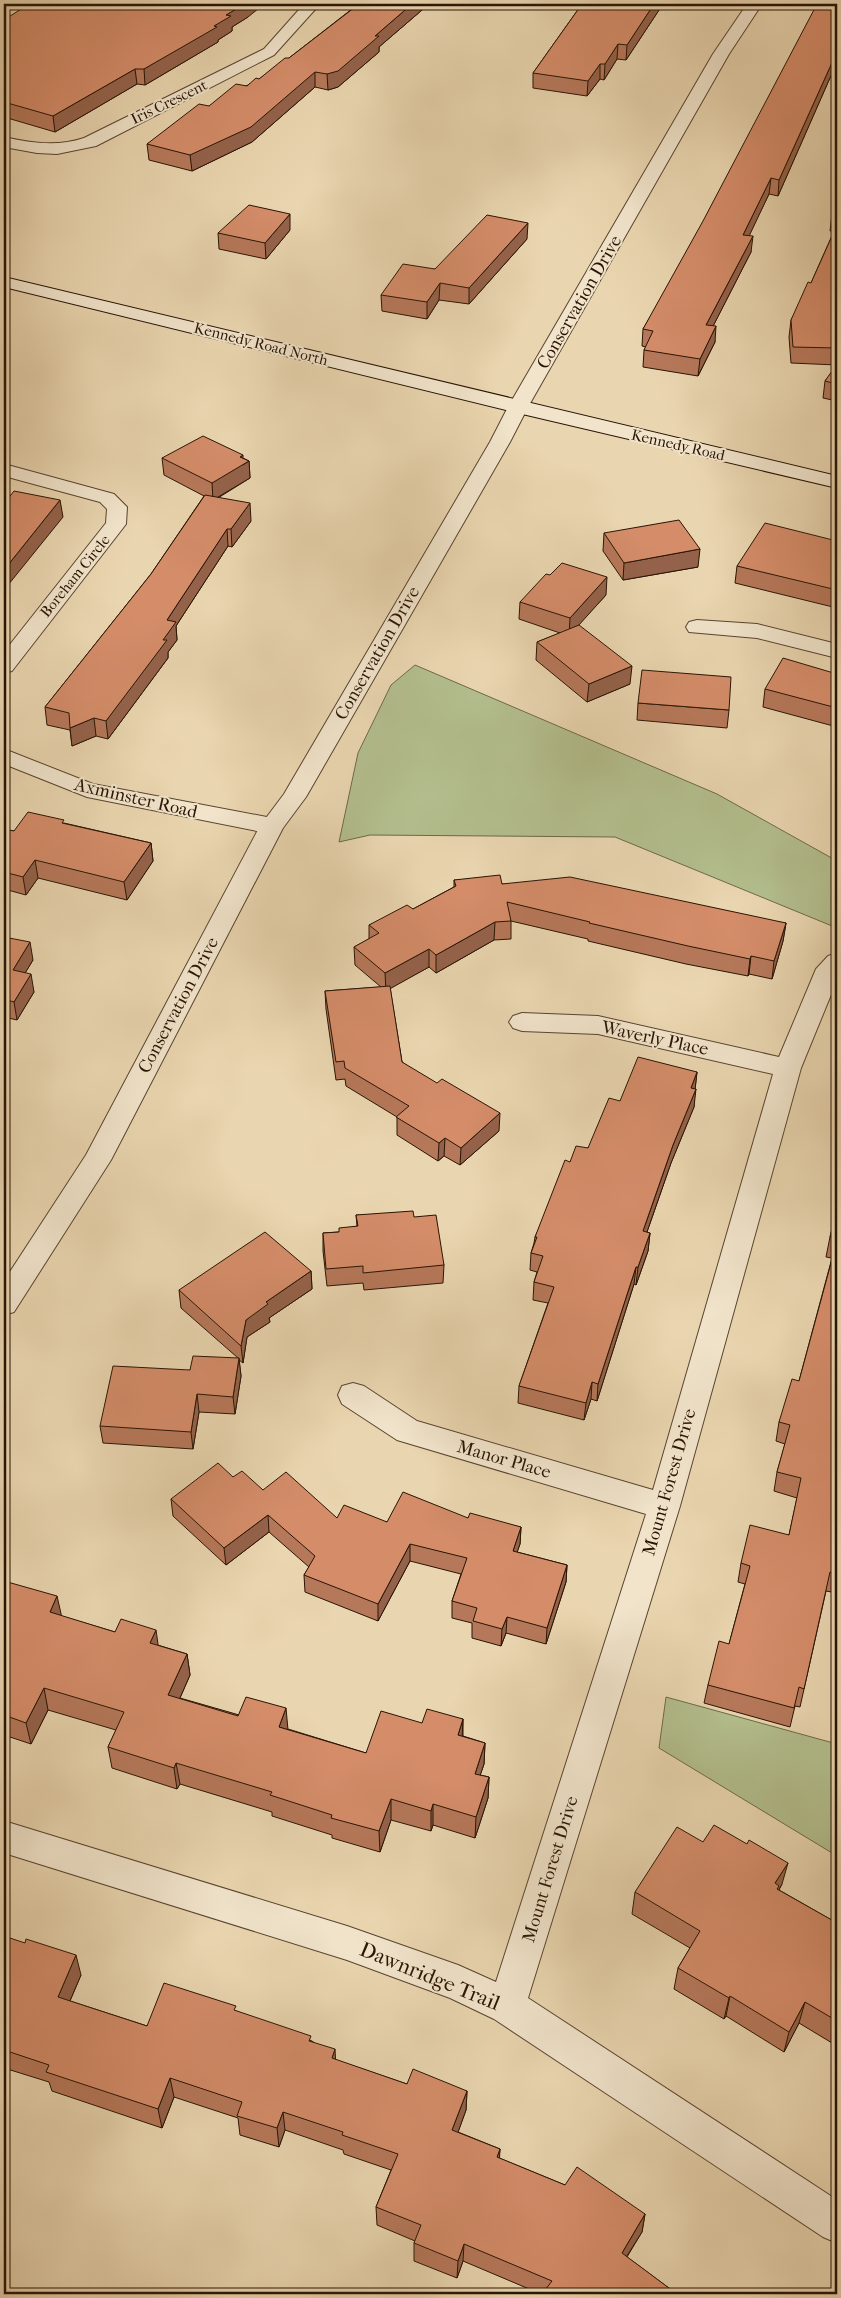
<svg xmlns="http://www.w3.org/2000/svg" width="841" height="2298" font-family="'IM FELL French Canon',serif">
<rect width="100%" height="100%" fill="#e9d5af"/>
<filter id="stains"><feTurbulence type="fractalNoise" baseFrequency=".004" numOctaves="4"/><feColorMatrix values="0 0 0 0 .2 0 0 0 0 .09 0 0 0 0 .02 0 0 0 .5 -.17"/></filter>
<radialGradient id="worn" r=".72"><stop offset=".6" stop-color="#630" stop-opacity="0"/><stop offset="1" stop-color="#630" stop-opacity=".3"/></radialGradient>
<path fill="#b3be8d" stroke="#6e6948" d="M415,665L717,794L837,861V928L615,837L370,835L339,842L358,753L391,685Z
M666,1697L837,1744V1856L659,1748Z"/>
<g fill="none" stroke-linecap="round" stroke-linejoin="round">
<defs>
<path id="minor" d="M304,4H320L274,55L96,146L57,154L37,153L4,147V137C31,143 57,147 84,138L264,49Z
M747,4H762L729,54L528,407L525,411L518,413L511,411L508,407L713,54Z
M4,464L114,494L127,507L126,524L123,528L12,671L4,673V652L106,523L107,509L100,502L4,476Z
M697,620L757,624L837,644V658L757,638L689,632L686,627L689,622Z
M4,749L93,784L272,818L280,821L284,826L280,831L272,834L87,797L4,764Z
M837,953V980L801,1068L680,1506L528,1998L837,2200V2243L823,2237L494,2019L450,1998L347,1960L4,1853V1821L347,1926L458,1965L496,1982L646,1514L397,1440L342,1404L338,1395L342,1386L353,1383L364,1386L417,1421L653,1490L773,1074L598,1034L522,1031L513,1028L509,1022L513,1016L522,1013L598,1016L779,1057L816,969L828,956Z"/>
<path id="tertiary" d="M518,401L525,403L528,407L510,442L306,797L283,828L111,1160L14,1312L4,1315V1281L86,1155L260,826L284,794L490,442L508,407L511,403Z"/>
<path id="secondary" d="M4,277L837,476V488L518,413L4,287Z"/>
</defs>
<use href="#minor" stroke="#59442f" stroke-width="2"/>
<use href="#tertiary" stroke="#59442f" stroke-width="2"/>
<use href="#secondary" stroke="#291404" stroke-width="2"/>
<use href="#minor" fill="#f1e4cb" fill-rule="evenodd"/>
<use href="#tertiary" fill="#f1e4cb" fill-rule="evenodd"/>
<use href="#secondary" fill="#f1e4cb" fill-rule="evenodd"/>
</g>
<path fill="#b6785a" stroke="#291404" d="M357,4H429L379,47V52L338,87L328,90L315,87L252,142L192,171L149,160L147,144L209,106L259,79L289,58L357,5Z
M582,4H663L626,60L617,59L604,80L600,79L587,96L533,88V73Z
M837,4V72L833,71L778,196L769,194L749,235L751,252L713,326L715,342L698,376L643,367L644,350L646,347L642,346L643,329Z
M248,17L232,27V31L218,40V42L145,85L137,84L55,132L4,117V20Z
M837,203V401L823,398L825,381L837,365L791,363L789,337L791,320L811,283L834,231H830L832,214Z
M290,230L266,259L219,249L218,233Z
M527,239L469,304L439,300L427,319L382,311L381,295L435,269Z
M162,458H243L249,461L250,478L218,498L251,521L232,547L228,546L176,626L177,640L168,652V658L108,739L96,736L72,746L70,730L47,725L45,707L151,574L204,496L164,475Z
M604,533L698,567L623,580L603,551Z
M837,541V608L735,583L737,566Z
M606,595L578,625L630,684L587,702L536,660L537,642L560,633L519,619L520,602Z
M837,674V727L763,707L765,689Z
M638,703L729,710L727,728L637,720Z
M64,823L151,843L153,861L127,900L38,878L26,895L4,889V829L14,831Z
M454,880L502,884L786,923L783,941L772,979L749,974L748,976L686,964L588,941V939L511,921V939L494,940L436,973L429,967L390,988L402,1062L499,1131L460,1165L444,1156L438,1161L397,1135V1117L346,1086L345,1079L336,1080L326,1009L325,991L381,987L355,965L354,947L369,939V925L413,909L454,887Z
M4,937L33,960L25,973L34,992L17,1020L4,1017Z
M697,1072L695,1089L694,1107L671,1163L647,1232L650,1233L648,1251L636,1285L634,1284L597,1401L591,1399L584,1420L518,1403L519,1386L548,1303L533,1300L534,1282L537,1272L530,1270L531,1253L534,1243L535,1237L570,1162L588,1148L620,1101Z
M837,1209V1593L826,1591L800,1707L795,1706L790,1727L704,1703L708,1685L729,1644L745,1584L738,1582L741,1563L789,1535L797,1498L774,1491L777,1472L785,1444L776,1441L779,1422L799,1381L832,1258L826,1257L830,1237Z
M356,1215L414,1217L444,1265L443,1283L364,1290L363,1283L327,1286L323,1251V1233L339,1232L357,1226Z
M311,1271L312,1289L269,1318L270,1322L247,1337L243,1363L239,1360L241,1376L235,1414L199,1412L193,1449L103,1443L100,1426L190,1370L238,1358L181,1308L179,1290Z
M233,1477L263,1490L337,1518L387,1522L468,1518L521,1527L520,1544L517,1552L567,1565L566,1582L546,1644L506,1633L501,1646L472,1638V1623L452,1618V1601L461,1574L410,1561L378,1621L305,1592L304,1575L309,1567L269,1532L226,1565L173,1516L171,1499Z
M4,1581L61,1616L115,1632L187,1654L190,1675L180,1698L288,1729L366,1753L422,1723L463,1719V1736L485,1743L484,1764L480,1775L489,1777L488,1798L475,1838L433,1825L431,1831L391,1820L380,1852L332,1838V1835L272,1816V1812L180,1784L177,1789L112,1768L108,1747L116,1730L48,1710L31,1744L4,1735Z
M703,1842L782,1884L779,1890L837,1923V2046L799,2023L784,2052L726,2016L724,2019L674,1989L678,1968L690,1948L632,1914L635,1892Z
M4,1936L81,1975L70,2001L147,2026L236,2011L312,2041L336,2060L407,2084L467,2091L466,2110L458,2132L500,2149L499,2158L565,2185L645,2214L642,2232L627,2257L677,2294H541L463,2261L457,2278L414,2261V2243L415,2241L377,2225L376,2207L391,2170L344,2154L343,2150L285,2130L279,2147L240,2135L238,2118L174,2097L162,2128L52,2091L49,2082L4,2068Z"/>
<path fill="#94624a" stroke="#291404" d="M245,4H264L248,17L232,27V31L218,40V42L145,85L144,69L214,26L226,15Z
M412,4H429L379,47V52L338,87L328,90L327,74L375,36Z
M654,4H663L626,60L627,45Z
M618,44L617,59L604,80L605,64Z
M835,56L833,71L778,196L779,180Z
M600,64V79L587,96L588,81Z
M135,69L137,84L55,132L53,116Z
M315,72V87L252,142L192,171L190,155Z
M771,178L769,194L742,251L743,235Z
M290,214V230L266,259L265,243Z
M528,223L527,239L469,304V288Z
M753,236L751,252L705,342L706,325Z
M440,283L439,300L427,319V302Z
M716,326L715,342L698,376L700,359Z
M243,455V465L249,461L250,478L213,500L212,483Z
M60,500L63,517L4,590V570Z
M250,503L251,521L232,547L231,529Z
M227,529L228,546L176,626L177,640L168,652V658L108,739L106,721L163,640L167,620Z
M700,549L698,567L623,580L624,563Z
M607,577L606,595L569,636L570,618Z
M632,666L630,684L587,702L589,684Z
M94,718L96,736L72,746L70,728Z
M151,843L153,861L127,900L124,882Z
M35,860L38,878L26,895L23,877Z
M495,922L494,940L436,973V955Z
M786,923L783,941L772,979L774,961Z
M30,942L33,960L16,988L13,970Z
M429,949V967L386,991L385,973Z
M751,956L749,974L748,976L750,959Z
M31,974L34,992L17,1020L14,1002Z
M697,1072L695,1090L691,1088Z
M696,1089L694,1107L671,1163L641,1249L643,1231L673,1145Z
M500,1113L499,1131L460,1165L461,1148Z
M445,1138L444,1156L438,1161L439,1143Z
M650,1233L648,1251L636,1285L638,1267Z
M636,1267L634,1284L597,1401L598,1384Z
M311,1271L312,1289L269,1318L270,1322L247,1337L243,1363L241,1346L246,1320L266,1302Z
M239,1358L241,1376L235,1414L233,1397Z
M592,1382L591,1399L584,1420L586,1403Z
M197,1394L199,1412L193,1449L191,1432Z
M268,1515L269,1532L226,1565L224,1548Z
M521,1527L520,1544L512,1567L513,1551Z
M410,1544V1561L378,1621V1604Z
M567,1565L566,1582L546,1644L547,1628Z
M57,1596L62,1618L50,1612Z
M507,1617L506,1633L501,1646L502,1629Z
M156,1630L159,1651L150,1643Z
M187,1654L190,1675L172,1716L168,1695Z
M44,1688L48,1710L31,1744L26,1723Z
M286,1708L288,1730L279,1727Z
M463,1719L462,1740L458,1735Z
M485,1743L484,1764L474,1794L475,1774Z
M176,1763L180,1784L177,1789L174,1768Z
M489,1777L488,1798L475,1838L476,1817Z
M391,1799V1820L380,1852L379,1831Z
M433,1804V1825L431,1831V1811Z
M788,1863L782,1884L778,1891L775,1883Z
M76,1955L81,1975L63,2017L58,1997Z
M730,1996L726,2016L724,2019L729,1998Z
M805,2002L799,2023L784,2052L789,2032Z
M335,2049L336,2068L332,2058Z
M170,2078L174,2097L162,2128L158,2109Z
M467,2091L466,2110L452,2149V2130Z
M283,2112L285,2130L279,2147L277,2128Z
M500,2149L499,2167L497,2157Z
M645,2214L642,2232L618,2270L622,2253Z
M464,2244L463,2261L457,2278L458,2261Z"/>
<path fill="#d48c69" stroke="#291404" d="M29,4H245L226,15L231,16L214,26L217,27L144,69H135L53,116L4,102V20Z
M359,4H412L375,36H379L338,71L327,74L315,72L251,127L190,155L147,144L199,104L209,106L236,84L247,86L256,78L259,79L285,58H289Z
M582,4H654L627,45L618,44L605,64H600L588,81L533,73Z
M817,4H837V56H835L779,180L771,178L743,235L753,236L706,325L716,326L700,359L644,350L653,331L643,329L703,221Z
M837,203V215L832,214Z
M249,205L290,214L265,243L218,233Z
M487,215L528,223L469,288L440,283L427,302L381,295L403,264L435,269Z
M837,219V348L793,347L791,320L808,282L811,283L837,225L835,224Z
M837,364V384L825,381Z
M203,436L243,455L240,457L249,461L212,483L162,458Z
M14,491L60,500L4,570V504Z
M205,495L250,503L231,529H227L167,620L176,622L163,640H167L106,721L94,718L70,728L69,713L45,707L151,574Z
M679,520L700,549L624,563L604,533Z
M765,523L837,541V590L737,566Z
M562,563L607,577L570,618L520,602L546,574L550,575Z
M579,625L632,666L589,684L537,642Z
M783,658L837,674V708L765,689Z
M642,670L731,677L729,710L638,703Z
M28,812L64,820L62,823L151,843L124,882L35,860L23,877L4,872V829L14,831Z
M500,875L502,884L570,877L786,923L774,961L751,956L750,959L688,946L589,923L590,922L507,902L511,921L495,922L436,955L429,949L385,973L354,947L379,933L369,925L407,905L413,909L456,886L454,880Z
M4,937L30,942L13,970L31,974L14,1002L4,999Z
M390,986L402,1062L437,1083L442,1079L500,1113L461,1148L445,1138L439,1143L396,1117L409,1106L345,1068L344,1061L336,1062L325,991Z
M638,1057L697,1072L691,1088L696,1089L673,1145L643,1231L650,1233L638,1267H636L598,1384L592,1382L586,1403L519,1386L554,1287L534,1282L543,1256L531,1253L537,1237H535L565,1160L570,1162L576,1146L588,1148L609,1098L620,1101Z
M837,1209V1239L830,1237Z
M413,1211L414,1217L436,1215L444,1265L363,1273V1266L326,1269L323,1233L339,1232V1228L358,1226L356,1215Z
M265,1232L311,1271L266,1302L268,1304L246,1320L241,1346L179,1290Z
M837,1241V1573L830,1572L804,1689L799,1687L794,1708L708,1685L719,1641L729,1644L750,1566L741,1563L750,1525L789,1535L801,1478L777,1472L790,1425L779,1422L792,1379L799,1381Z
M193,1356L239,1358L233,1397L197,1394L191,1432L100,1426L113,1366L190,1370Z
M218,1463L233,1477L242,1471L263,1490L286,1472L337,1518L344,1505L387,1522L403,1492L468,1518L470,1513L521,1527L513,1551L567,1565L547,1628L507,1617L502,1629L473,1621L477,1608L452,1601L467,1558L410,1544L378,1604L304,1575L315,1556L268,1515L224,1548L171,1499Z
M4,1581L57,1596L50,1612L115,1632L121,1619L156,1630L150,1643L187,1654L168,1695L238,1716L246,1697L286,1708L279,1727L366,1753L381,1711L422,1723L427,1709L463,1719L458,1735L485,1743L475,1774L489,1777L476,1817L433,1804L431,1811L391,1799L379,1831L331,1818L332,1815L270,1795L272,1792L176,1763L174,1768L108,1747L124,1712L44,1688L26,1723L4,1715Z
M714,1825L747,1844L749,1840L788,1863L775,1883L779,1886L777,1889L837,1923V2021L805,2002L789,2032L730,1996L729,1998L678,1968L700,1931L635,1892L677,1827L703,1842Z
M4,1936L25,1943L26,1939L76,1955L58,1997L147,2026L164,1983L236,2006L234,2010L311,2036L309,2041L335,2049L332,2058L407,2084L413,2069L467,2091L452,2130L500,2149L497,2157L565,2185L577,2167L645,2214L622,2253L677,2294H542L552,2281L464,2244L458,2261L414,2243L421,2225L376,2207L398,2154L342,2135L343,2132L283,2112L277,2128L237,2116L242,2102L170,2078L158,2109L46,2072L49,2065L4,2050Z"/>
<g text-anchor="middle" stroke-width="4" stroke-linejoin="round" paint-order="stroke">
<g font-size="15" fill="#291404" stroke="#f1e4cb">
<text transform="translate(169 102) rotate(-26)" y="5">Iris Crescent</text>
<text transform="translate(261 344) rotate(14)" y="5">Kennedy Road North</text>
<text transform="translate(678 445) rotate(13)" y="5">Kennedy Road</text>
<text transform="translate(75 576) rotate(-51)" y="5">Boreham Circle</text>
</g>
<g font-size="18" fill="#291404" stroke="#f1e4cb">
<text transform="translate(579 302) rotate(-60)" y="6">Conservation Drive</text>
<text transform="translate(377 653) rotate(-60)" y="6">Conservation Drive</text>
<text transform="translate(136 798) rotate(13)" y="6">Axminster Road</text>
<text transform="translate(178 1005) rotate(-62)" y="6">Conservation Drive</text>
<text transform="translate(655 1038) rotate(12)" y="6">Waverly Place</text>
<text transform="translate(504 1459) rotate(16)" y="6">Manor Place</text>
<text transform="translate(669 1482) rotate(-74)" y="6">Mount Forest Drive</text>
<text transform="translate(550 1869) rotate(-73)" y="6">Mount Forest Drive</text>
</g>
<g font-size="21" fill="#291404" stroke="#f1e4cb">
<text transform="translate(430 1976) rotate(22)" y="7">Dawnridge Trail</text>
</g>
</g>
<rect width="841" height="2298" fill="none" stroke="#e9d5af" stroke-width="20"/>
<rect x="5" y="5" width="831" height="2288" fill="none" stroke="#291404" stroke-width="2.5"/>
<rect x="10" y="10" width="821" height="2278" fill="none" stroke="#291404"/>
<rect width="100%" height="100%" filter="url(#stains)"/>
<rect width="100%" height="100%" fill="url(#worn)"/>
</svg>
